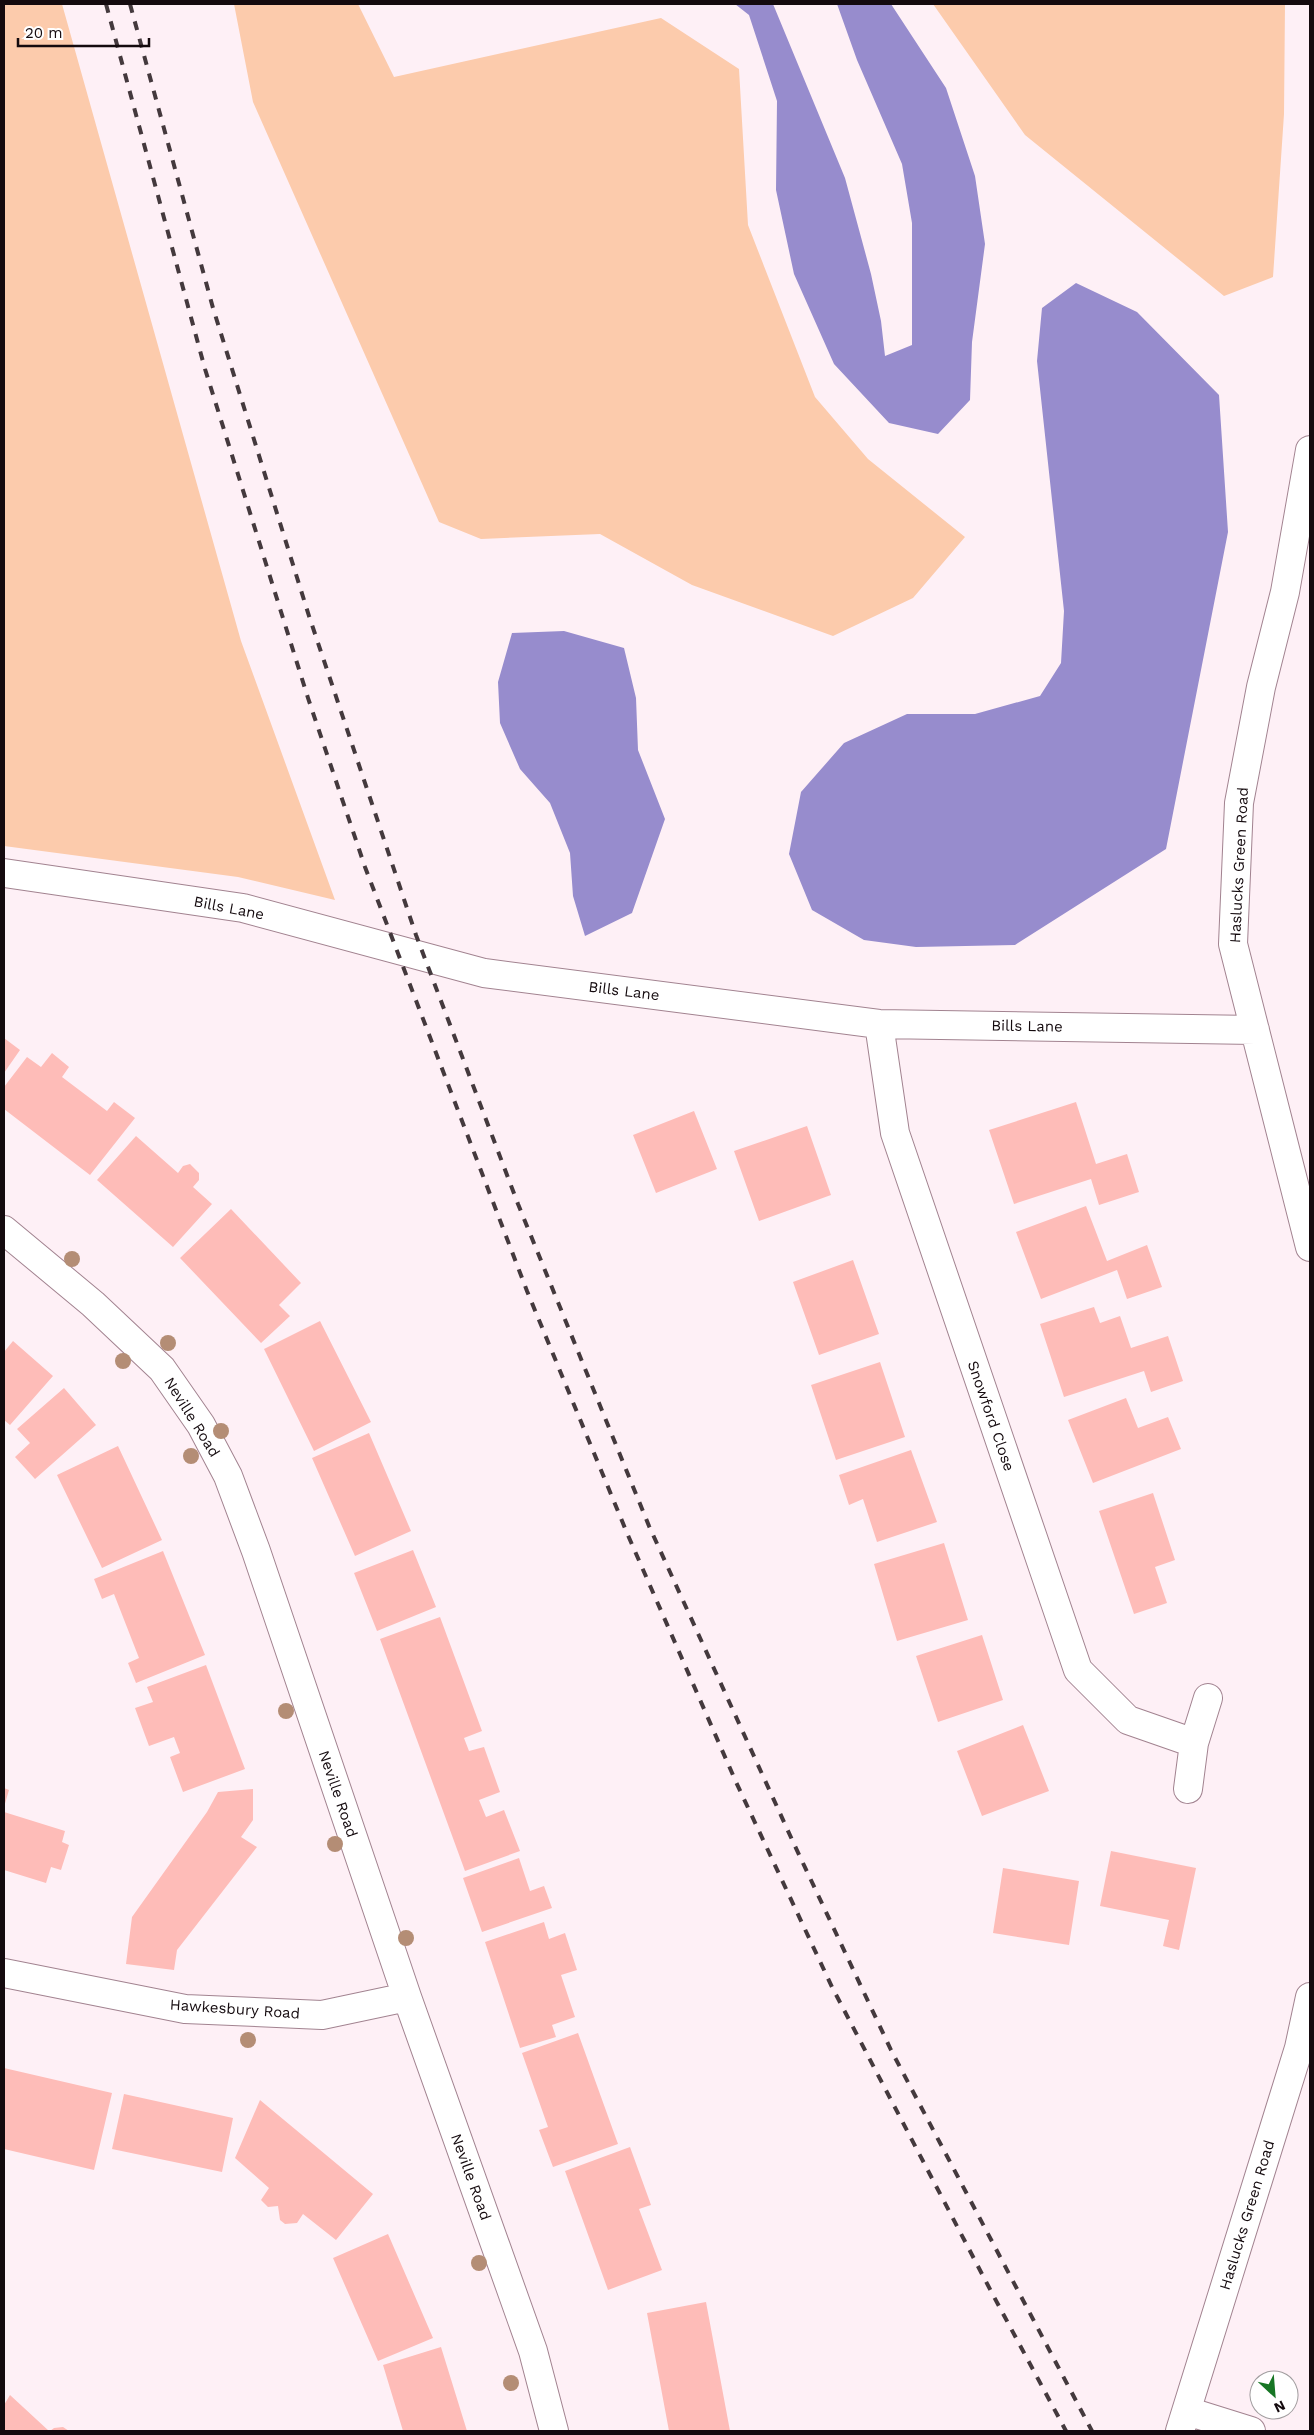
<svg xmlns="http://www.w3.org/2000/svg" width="1314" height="2435" font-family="'Work Sans',sans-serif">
<rect width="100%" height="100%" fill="#fef0f6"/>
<path fill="#fccbac" d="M4,4H62L241,641L335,900L238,877L4,846Z
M234,4H358L394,77L661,18L739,69L748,225L815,397L868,459L965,537L913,598L833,636L692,585L600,534L481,539L439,522L253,102Z
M933,4H1285L1284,114L1273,277L1224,296L1025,135Z"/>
<path fill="#978ccd" d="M735,4H773L845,178L871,274L881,321L885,356L912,345V223L902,164L857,60L837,4H891L946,88L975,176L985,244L972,342L970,400L938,434L889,423L834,364L794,274L776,190L777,101L749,15Z
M1076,283L1137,312L1219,395L1228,532L1166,849L1015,945L916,947L864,940L812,910L789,854L801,792L844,743L907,714H975L1040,696L1061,663L1064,611L1037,361L1042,308Z
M564,631L624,648L636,698L638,750L665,819L632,913L585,936L573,896L570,853L550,803L520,769L500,723L498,682L512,633Z"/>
<path fill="#febcb8" d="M4,1038L20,1050L4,1073Z
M52,1053L69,1067L62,1077L107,1111L114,1102L135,1118L90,1175L4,1109V1087L27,1057L41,1067Z
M1076,1102L1096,1164L1127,1154L1139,1192L1099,1205L1091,1179L1014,1204L989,1130Z
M694,1111L717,1169L656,1193L633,1135Z
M807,1126L831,1195L759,1221L734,1151Z
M136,1136L178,1173L183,1166L190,1164L199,1173V1180L193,1187L212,1204L173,1247L97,1180Z
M1086,1206L1107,1261L1147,1245L1162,1287L1127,1299L1117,1270L1041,1299L1016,1232Z
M231,1209L301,1283L279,1305L290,1316L261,1343L180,1258Z
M853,1260L879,1334L819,1355L793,1282Z
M1094,1307L1100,1323L1120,1316L1131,1348L1168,1336L1183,1381L1151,1392L1144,1371L1064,1397L1040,1324Z
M320,1321L371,1422L314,1451L264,1349Z
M13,1341L53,1376L10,1425L4,1420V1352Z
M880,1362L905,1437L836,1460L811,1385Z
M64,1388L96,1425L35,1479L15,1457L30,1443L17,1429Z
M1126,1398L1138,1428L1168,1417L1181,1449L1093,1483L1068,1420Z
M369,1433L411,1531L355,1556L312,1458Z
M118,1446L162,1540L102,1568L57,1475Z
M911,1450L937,1522L877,1542L863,1499L849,1505L839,1475Z
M1153,1493L1175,1560L1155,1567L1167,1603L1134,1614L1099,1511Z
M944,1543L968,1620L897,1641L874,1564Z
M413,1550L436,1607L377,1631L354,1573Z
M163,1551L205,1655L136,1683L128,1663L139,1658L114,1594L102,1599L94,1579Z
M440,1617L482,1731L464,1738L469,1751L484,1747L500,1792L479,1800L486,1817L504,1810L520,1851L465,1871L380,1639Z
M982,1635L1003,1700L938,1722L916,1656Z
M206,1665L245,1769L183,1792L170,1757L180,1753L174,1737L149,1746L135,1708L153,1702L147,1687Z
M1023,1725L1049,1791L982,1816L957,1751Z
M4,1788L9,1790L4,1807Z
M253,1789V1820L241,1837L257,1847L177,1950L174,1970L126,1964L132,1917L207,1812L218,1792Z
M4,1812L65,1831L62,1842L69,1845L61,1870L51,1867L46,1883L4,1870Z
M1111,1851L1196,1868L1179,1950L1163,1946L1169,1920L1100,1906Z
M519,1858L530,1891L544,1886L552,1908L482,1932L463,1878Z
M1003,1868L1079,1881L1069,1945L993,1933Z
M544,1922L549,1939L565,1933L577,1970L561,1975L575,2017L552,2025L556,2037L520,2048L485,1942Z
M578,2033L618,2144L553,2167L539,2130L548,2127L522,2053Z
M4,2068L112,2093L94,2170L4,2149Z
M124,2094L233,2118L222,2172L112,2149Z
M260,2100L373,2194L336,2240L303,2214L297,2223L285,2224L280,2220L278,2206L268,2207L261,2200L269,2188L235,2158Z
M630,2147L651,2205L639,2209L662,2270L608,2290L565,2171Z
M388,2234L433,2338L378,2361L333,2258Z
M706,2302L730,2431H669L647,2313Z
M441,2347L467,2431H403L383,2365Z
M10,2395L49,2431H4V2405Z
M63,2427L69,2431H50L54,2428Z"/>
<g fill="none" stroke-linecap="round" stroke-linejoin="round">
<defs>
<path id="minor" d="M1310,450L1285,592L1261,687L1239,803L1233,944L1310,1247
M4,873L243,908L484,973L879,1024L1255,1030
M879,1024L895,1133L1078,1670L1128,1720L1194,1743
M4,1230L93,1304L162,1369L201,1425L228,1476L256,1551L407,1997L533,2351L554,2431
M1188,1789L1194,1743L1208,1698
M4,1973L185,2009L322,2015L407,1997
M1187,2411L1251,2431
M1180,2431L1299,2048L1310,1997"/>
</defs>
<use href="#minor" stroke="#a28390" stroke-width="30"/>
<use href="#minor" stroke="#fff" stroke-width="28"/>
<path stroke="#44393d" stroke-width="4" stroke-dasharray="9 9" stroke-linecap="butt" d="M106,4L205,369L308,698L365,867L527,1291L627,1533L736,1782L832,1987L993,2295L1066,2431
M130,4L213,308L309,616L416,935L518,1204L649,1526L794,1844L891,2050L1092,2431"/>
</g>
<g fill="#b48d75">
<circle cx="72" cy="1259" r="8"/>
<circle cx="168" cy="1343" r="8"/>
<circle cx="123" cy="1361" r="8"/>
<circle cx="221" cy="1431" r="8"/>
<circle cx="191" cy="1456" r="8"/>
<circle cx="286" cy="1711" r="8"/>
<circle cx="335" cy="1844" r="8"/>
<circle cx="406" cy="1938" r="8"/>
<circle cx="248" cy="2040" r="8"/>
<circle cx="479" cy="2263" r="8"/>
<circle cx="511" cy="2383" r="8"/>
</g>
<g text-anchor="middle" stroke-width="4" stroke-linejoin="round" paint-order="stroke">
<g font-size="15" fill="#140a0e" stroke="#fff">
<text transform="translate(1239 865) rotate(-87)" y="5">Haslucks Green Road</text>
<text transform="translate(229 908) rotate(11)" y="5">Bills Lane</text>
<text transform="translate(624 991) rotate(7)" y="5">Bills Lane</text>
<text transform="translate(1027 1026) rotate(1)" y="5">Bills Lane</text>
<text transform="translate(991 1416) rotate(71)" y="5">Snowford Close</text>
<text transform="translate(192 1417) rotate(58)" y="5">Neville Road</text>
<text transform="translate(338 1794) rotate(71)" y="5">Neville Road</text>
<text transform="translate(235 2009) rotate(4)" y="5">Hawkesbury Road</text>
<text transform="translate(471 2177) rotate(70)" y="5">Neville Road</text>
<text transform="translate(1247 2215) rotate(-73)" y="5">Haslucks Green Road</text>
</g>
</g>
<rect width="1314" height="2435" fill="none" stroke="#140a0e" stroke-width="10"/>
<g transform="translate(1274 2395) rotate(154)"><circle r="24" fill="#ffffff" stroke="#a19d9f"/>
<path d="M0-4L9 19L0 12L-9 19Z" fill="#177625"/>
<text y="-8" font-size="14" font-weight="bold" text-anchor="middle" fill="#140a0e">N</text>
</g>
<path d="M18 38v8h131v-8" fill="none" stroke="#140a0e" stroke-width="2.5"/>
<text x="25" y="38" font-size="15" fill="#140a0e" stroke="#ffffff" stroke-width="4" paint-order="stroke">20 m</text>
</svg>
